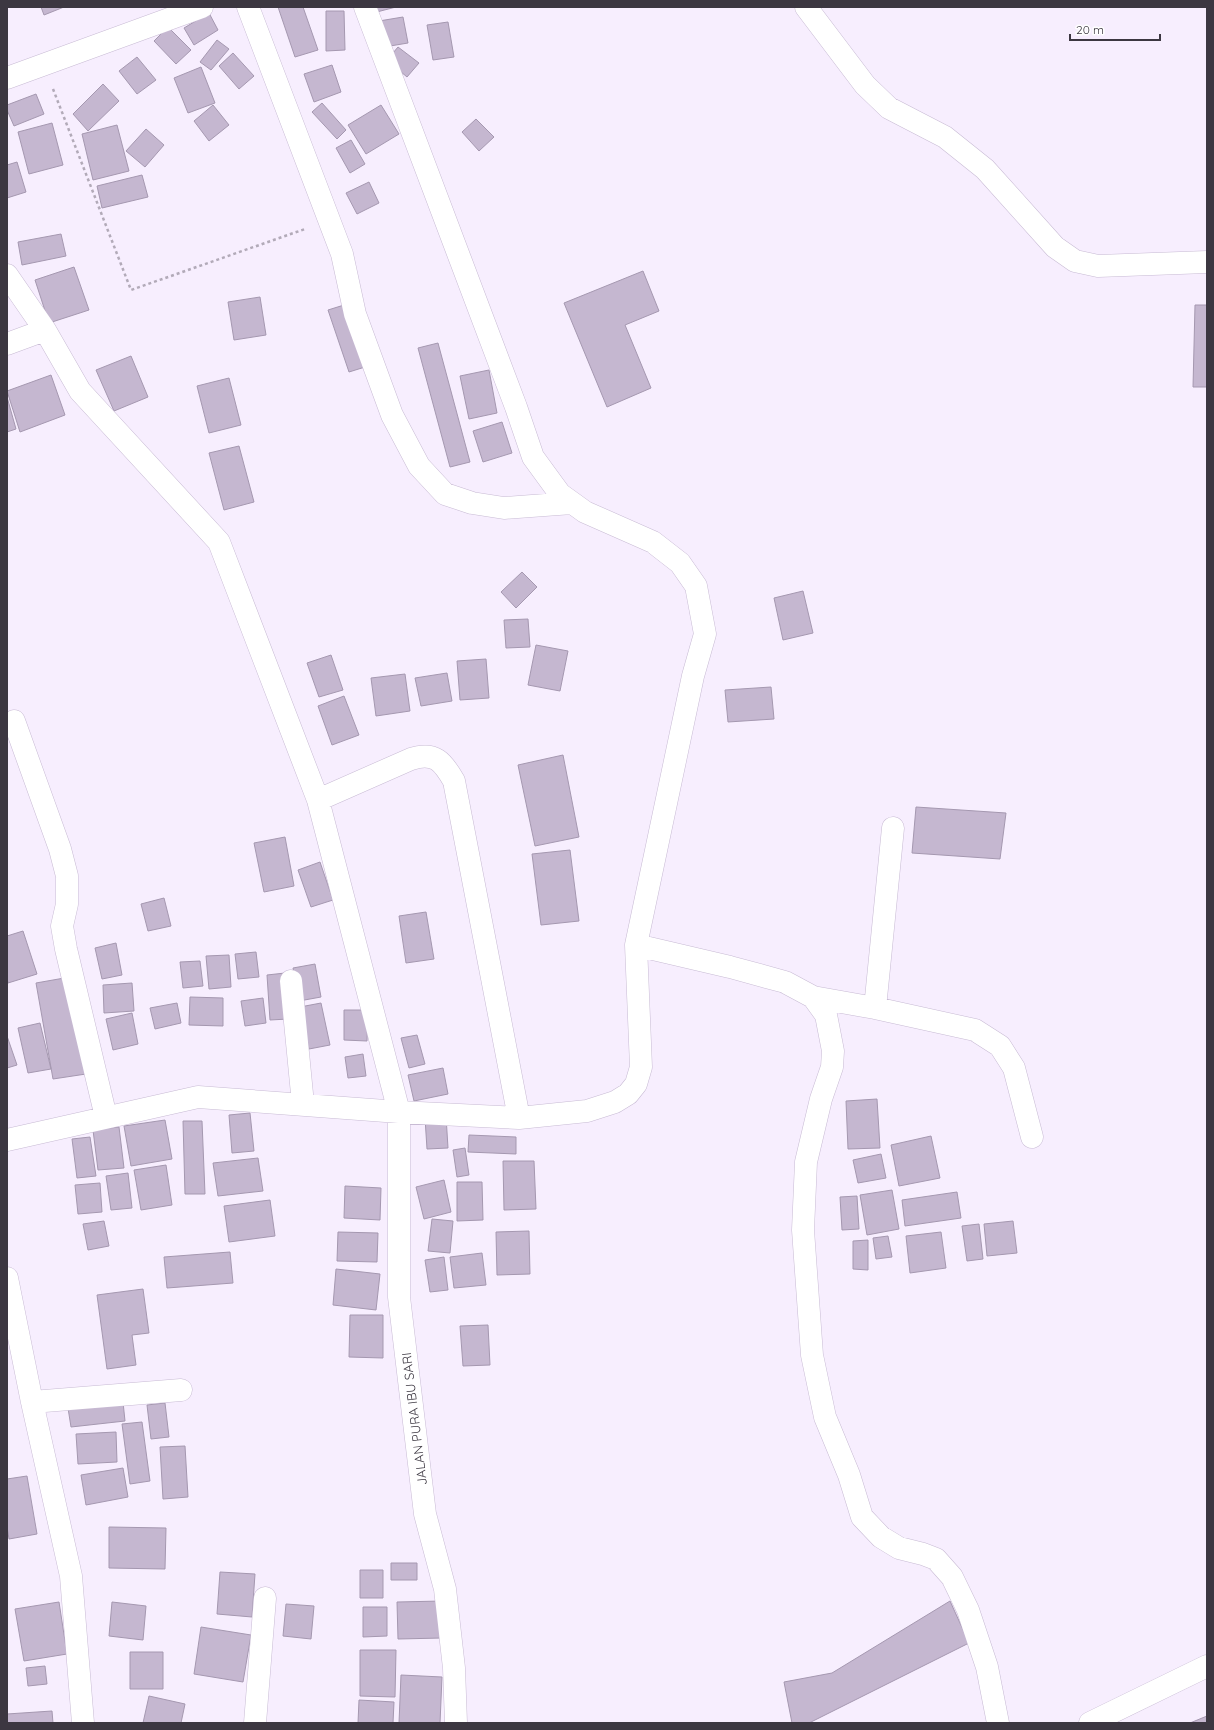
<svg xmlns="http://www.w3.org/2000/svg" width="1214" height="1730" font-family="Quicksand,sans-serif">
<rect width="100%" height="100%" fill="#f7eefe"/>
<path fill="#c5b7d0" stroke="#a598b0" d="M41,7H64L44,15Z
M278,7H303L318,50L295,57Z
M367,7H396L369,14Z
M326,11H344L345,50L326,51Z
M209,13L218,30L194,45L184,28Z
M403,17L408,43L384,47L379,21Z
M448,22L454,57L433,60L427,25Z
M168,27L191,50L176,64L154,41Z
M217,40L229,49L211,70L200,62Z
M398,47L419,63L407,77L387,60Z
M233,53L254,76L239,89L219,66Z
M137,57L156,80L137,94L119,71Z
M332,65L341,92L314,102L304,74Z
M201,67L215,103L188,113L174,78Z
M103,84L119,101L88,131L73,114Z
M36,94L44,114L14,126L7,110V105Z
M322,103L346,130L337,139L312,112Z
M213,105L229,125L209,141L194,121Z
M381,105L399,134L366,154L348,125Z
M476,119L494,137L479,151L462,132Z
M52,123L63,165L29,174L18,132Z
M117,125L129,171L93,180L82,134Z
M146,129L164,145L145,167L126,151Z
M351,140L365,164L350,173L336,148Z
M17,162L26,192L7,198V165Z
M142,175L148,197L102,208L97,186Z
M369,182L379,203L357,214L346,193Z
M61,234L66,256L22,265L18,242Z
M74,267L89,310L49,323L35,280Z
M643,271L659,311L625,325L651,388L607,407L564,303Z
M260,297L266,335L234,340L228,302Z
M344,305L365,367L349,372L328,310Z
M1195,305H1207V387H1193Z
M438,343L470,462L450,467L418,348Z
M131,356L148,397L114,411L96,370Z
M489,370L497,413L469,419L460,376Z
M51,375L65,415L20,432L7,391Z
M229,378L241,425L209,433L197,386Z
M7,397L16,429L7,432Z
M502,422L512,453L483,462L473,431Z
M239,446L254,502L224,510L209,453Z
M522,572L537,587L516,608L501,592Z
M803,591L813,633L783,640L774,598Z
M528,619L530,647L506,648L504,620Z
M536,645L568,651L560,691L528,685Z
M331,655L343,690L319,697L307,663Z
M486,659L489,698L460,700L457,661Z
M447,673L452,701L421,706L415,678Z
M405,674L410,711L376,716L371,678Z
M771,687L774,719L728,722L725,690Z
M344,696L359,735L332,745L318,706Z
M563,755L579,837L535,846L518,765Z
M916,807L1006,813L1000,859L912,853Z
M285,837L294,886L264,892L254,843Z
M570,850L579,921L541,925L532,854Z
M320,862L333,900L311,907L298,870Z
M164,898L171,926L148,931L141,904Z
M426,912L434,959L406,963L399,916Z
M23,931L37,974L8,983L7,978V936Z
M116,943L122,975L102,979L95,948Z
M256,952L259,977L238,979L235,954Z
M229,955L231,987L209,989L206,956Z
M200,961L203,986L183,988L180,962Z
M315,964L321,997L299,1001L293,968Z
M285,973L288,1019L270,1020L267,975Z
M70,977L86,1074L53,1079L36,983Z
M132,983L134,1011L104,1013L103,985Z
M190,997L223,998V1026L189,1025Z
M263,998L266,1023L245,1026L241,1001Z
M177,1003L181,1023L155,1029L150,1008Z
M321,1003L330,1045L309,1049L300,1007Z
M344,1010H368L367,1041L344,1040Z
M132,1013L138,1044L113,1050L106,1019Z
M40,1023L51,1069L28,1073L18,1028Z
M417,1035L425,1064L409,1068L401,1038Z
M7,1036L17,1065L7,1068Z
M363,1054L366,1076L348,1078L345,1057Z
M443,1068L448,1094L414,1101L408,1075Z
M877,1099L880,1148L848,1149L846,1101Z
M250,1113L254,1151L232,1153L229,1115Z
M446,1116L448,1148L427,1149L425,1118Z
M165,1120L172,1159L131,1166L124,1126Z
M183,1121H202L205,1194H185Z
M119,1127L124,1168L98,1170L93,1130Z
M469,1135L516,1137V1154L468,1152Z
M931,1136L940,1178L899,1186L891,1145Z
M90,1137L96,1176L77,1178L72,1139Z
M465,1148L469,1175L457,1177L453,1150Z
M881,1154L886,1178L858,1183L853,1160Z
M258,1158L263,1191L218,1196L213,1163Z
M503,1161H534L536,1209L504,1210Z
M166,1165L172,1205L141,1210L134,1170Z
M128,1173L132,1208L111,1210L106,1176Z
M444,1180L451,1212L424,1219L416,1187Z
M457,1182H482L483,1220L457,1221Z
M100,1183L102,1212L78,1214L75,1185Z
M345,1186L381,1188L380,1220L344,1218Z
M892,1190L899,1229L867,1235L860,1195Z
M957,1192L961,1218L905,1226L902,1200Z
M857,1196L859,1229L842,1230L840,1197Z
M270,1200L275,1236L229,1242L224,1206Z
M432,1219L453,1221L450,1253L428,1251Z
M104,1221L109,1246L88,1250L83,1224Z
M1013,1221L1017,1253L987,1256L984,1224Z
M979,1224L983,1259L967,1261L962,1226Z
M529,1231L530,1274L497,1275L496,1232Z
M338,1232L378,1233L377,1262L337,1261Z
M941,1232L946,1268L910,1273L906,1236Z
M888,1236L892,1257L876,1259L873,1238Z
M868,1240V1270L853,1269V1241Z
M230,1252L233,1283L167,1288L164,1257Z
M482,1253L486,1285L454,1288L450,1257Z
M444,1257L448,1290L430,1292L425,1260Z
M336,1269L380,1274L376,1310L333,1305Z
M143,1289L149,1333L132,1335L136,1365L107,1369L97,1295Z
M350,1315H383V1358L349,1357Z
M488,1325L490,1365L463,1366L460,1326Z
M123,1402L125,1421L71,1427L68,1408Z
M165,1403L169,1437L151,1439L147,1405Z
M142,1422L150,1481L130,1484L122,1424Z
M116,1432L117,1462L78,1464L76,1434Z
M185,1446L188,1497L163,1499L160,1447Z
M123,1468L128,1497L86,1505L81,1475Z
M27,1476L37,1534L9,1539L7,1527V1479Z
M109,1527L166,1528L165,1569L109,1568Z
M391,1563H417V1580H391Z
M360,1570H383V1598H360Z
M220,1572L255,1574L252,1617L217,1614Z
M442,1601V1638L398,1639L397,1602Z
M950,1601L969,1643L809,1723H792L784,1682L832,1673Z
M59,1602L67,1654L24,1661L15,1609Z
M112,1602L146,1606L143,1640L109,1636Z
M286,1604L314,1606L311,1639L283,1636Z
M363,1607H387V1636L363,1637Z
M201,1627L251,1635L243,1682L194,1674Z
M360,1650H396L395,1697L360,1696Z
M130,1652H163V1689H130Z
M45,1666L47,1684L28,1686L26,1668Z
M401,1675L442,1677L440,1723H399Z
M149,1696L185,1704L181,1723H143Z
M359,1700L394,1702L393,1723H358Z
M52,1711L53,1723H7V1714Z
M1207,1716V1723H1190Z"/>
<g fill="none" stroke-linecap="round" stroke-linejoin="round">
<defs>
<path id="minor" d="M248,7L342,254L355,314L392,415L419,466L445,494L472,503L504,508L572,503
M806,7L865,85L889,108L945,137L985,169L1055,247L1075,261L1098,266L1207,262
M7,78L202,7
M7,275L45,330L80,391L219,542L318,800L399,1112V1297L425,1514L445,1589L454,1668L456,1723
M7,344L45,330
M14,721L60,849L67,876V904L62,926L66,949L106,1117
M318,800L411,759C435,751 443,762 454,781L519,1118
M636,945L730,967L785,982L813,997L875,1008L975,1030L1000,1046L1014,1068L1032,1137
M291,981L303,1104
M813,997L826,1015L833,1051L832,1067L821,1099L806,1162L803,1230L812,1355L825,1417L849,1475L862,1517L881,1537L899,1548L923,1554L936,1559L952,1577L968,1610L987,1667L998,1723
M875,1008L893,828
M7,1140L198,1097L399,1112L519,1118L587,1111L615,1102L628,1094L636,1084L641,1067L636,945L693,676L705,634L696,586L680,563L653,542L585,512L560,494L533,457L516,407L365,7
M7,1278L32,1402L71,1576L83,1723
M32,1402L181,1390
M255,1723L265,1598
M1090,1723L1207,1666"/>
</defs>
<use href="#minor" stroke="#c8bbd4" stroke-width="23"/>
<path stroke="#b2aab8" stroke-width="2.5" stroke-dasharray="3 3" stroke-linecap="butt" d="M53,89L131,290L305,229"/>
<use href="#minor" stroke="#fff" stroke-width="22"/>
</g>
<g text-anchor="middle" stroke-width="3.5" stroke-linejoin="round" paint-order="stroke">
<g font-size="13" fill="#3c3741" stroke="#fff">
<text transform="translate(414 1419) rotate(-97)" y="5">JALAN PURA IBU SARI</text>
</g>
</g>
<rect width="1214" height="1730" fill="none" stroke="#3c3741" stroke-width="16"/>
<path d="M1070 34v6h90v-6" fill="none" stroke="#3c3741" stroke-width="2"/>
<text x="1076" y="34" font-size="12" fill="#3c3741" stroke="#ffffff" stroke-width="3" paint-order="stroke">20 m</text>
</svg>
